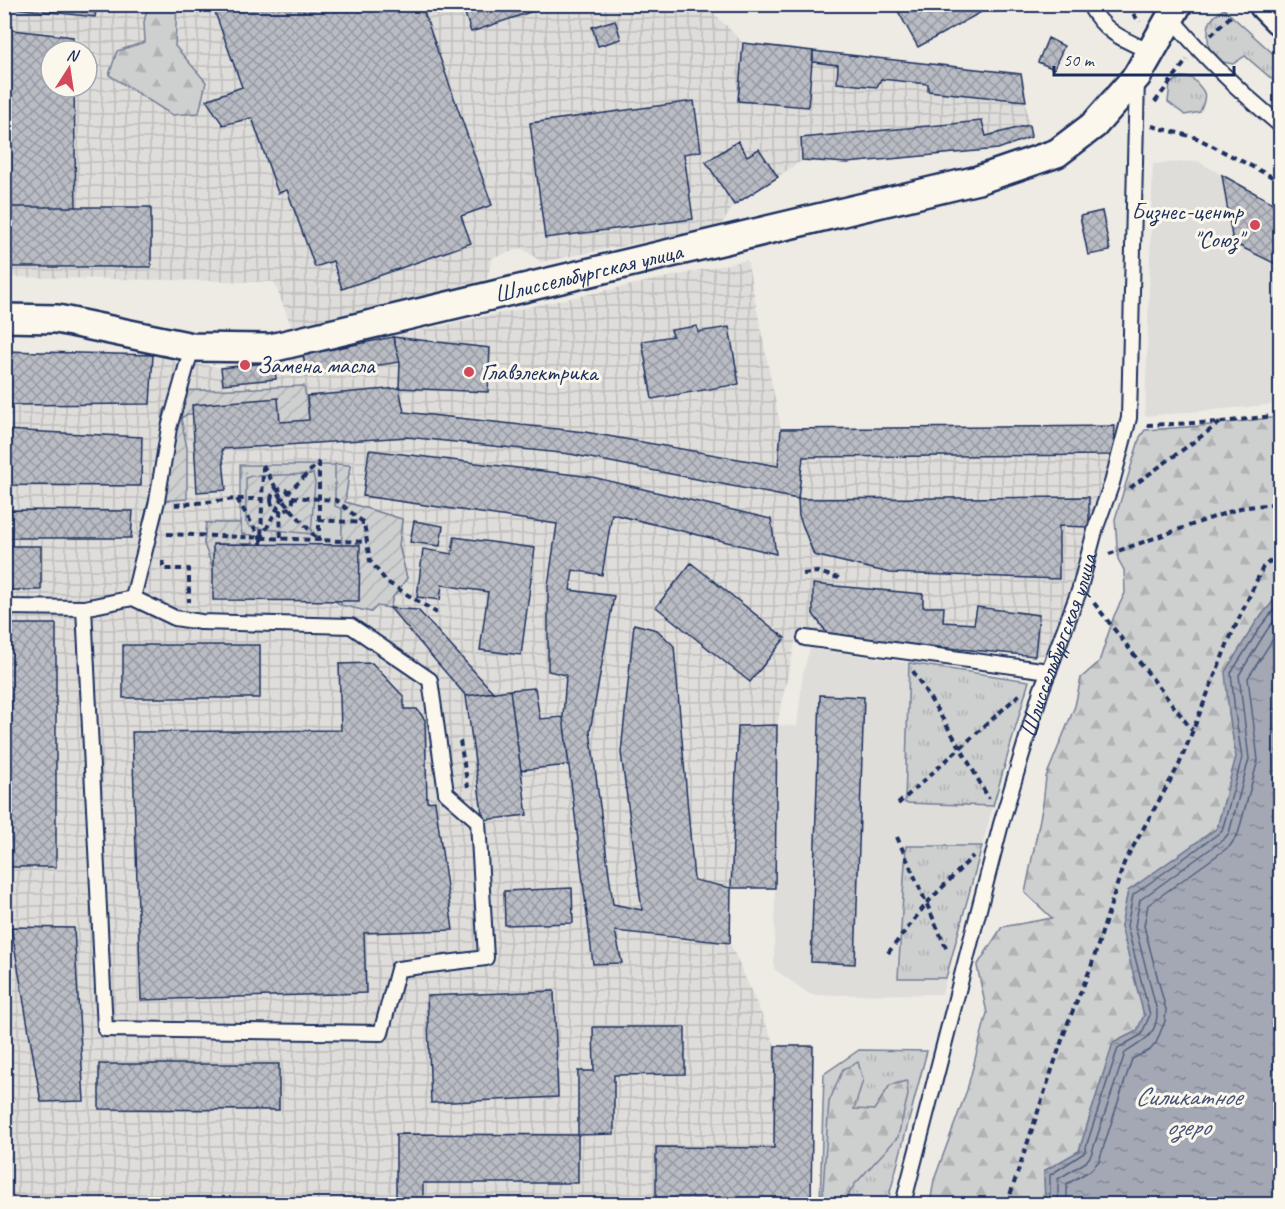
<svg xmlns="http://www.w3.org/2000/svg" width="1285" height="1209" font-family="Caveat,sans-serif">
<defs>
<pattern id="industrial-grid" width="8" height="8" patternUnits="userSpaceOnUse" patternTransform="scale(1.5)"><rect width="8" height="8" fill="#deddda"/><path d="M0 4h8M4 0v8" fill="none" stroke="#bebebe"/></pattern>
<pattern id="grass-tufts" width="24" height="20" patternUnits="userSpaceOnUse" patternTransform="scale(1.5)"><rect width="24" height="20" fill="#cecfcf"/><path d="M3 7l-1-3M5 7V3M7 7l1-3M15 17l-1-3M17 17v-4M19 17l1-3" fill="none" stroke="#b0b2b4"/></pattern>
<pattern id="forest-firs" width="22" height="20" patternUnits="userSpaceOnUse" patternTransform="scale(1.5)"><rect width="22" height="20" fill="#cecfcf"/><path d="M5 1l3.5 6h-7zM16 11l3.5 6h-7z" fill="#b0b2b4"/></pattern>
<pattern id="garden-furrows" width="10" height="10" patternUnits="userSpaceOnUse" patternTransform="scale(1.5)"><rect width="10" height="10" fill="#cecfcf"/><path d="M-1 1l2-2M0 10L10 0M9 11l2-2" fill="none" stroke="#b0b2b4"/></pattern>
<pattern id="water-ripples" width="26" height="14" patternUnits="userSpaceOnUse" patternTransform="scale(1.5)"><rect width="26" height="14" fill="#a3a8b4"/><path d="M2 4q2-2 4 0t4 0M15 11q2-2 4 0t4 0" fill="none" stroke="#848996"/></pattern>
<pattern id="building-cross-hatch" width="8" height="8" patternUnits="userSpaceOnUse" patternTransform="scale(1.5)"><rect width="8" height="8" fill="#b9bcc3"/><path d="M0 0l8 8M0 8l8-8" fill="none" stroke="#9699a2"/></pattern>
</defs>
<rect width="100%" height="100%" fill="#eeebe4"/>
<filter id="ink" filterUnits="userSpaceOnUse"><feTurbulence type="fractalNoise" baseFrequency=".0167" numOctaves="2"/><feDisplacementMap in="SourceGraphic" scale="12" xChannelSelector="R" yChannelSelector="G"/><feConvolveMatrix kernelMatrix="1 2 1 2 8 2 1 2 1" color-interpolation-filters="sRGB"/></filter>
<g filter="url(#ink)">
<path fill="#deddda" d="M1197,161L1280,207V404L1145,416L1153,164Z
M810,648L1029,681L988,824L942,994L811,995L774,969L777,725L797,726L803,673Z"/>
<path fill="url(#industrial-grid)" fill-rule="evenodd" d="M5,5H706L743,43L1021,74L1031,137L998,149L847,163L803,160L734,205L720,227L541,262L522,248L492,258L487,279L292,328L274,282L5,277ZM51,51H87V87H51Z
M747,260L781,429L1115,426L1113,455L1096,527L1050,655L1035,656L797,634L777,725L732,888L730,943L775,1045L813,1046L811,1204H5V351L153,355L221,368L274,362Z"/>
<path fill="url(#grass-tufts)" stroke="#747f96" stroke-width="1.5" d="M1224,9L1280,60V86L1245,56L1233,64L1223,62L1209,49C1207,28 1205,21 1224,9Z
M1181,77L1192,78C1206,92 1208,94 1200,112L1185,115L1168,102L1170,84Z
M240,465H350L345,502L402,519L399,546L407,578L393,597L390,608L377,606L371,612L341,605L284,568H213L204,544L206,523H240Z
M909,663L1029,681L993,806L905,803Z
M906,846H982L946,978H898Z
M859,1050L927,1051L887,1204H820L824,1074Z"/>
<path fill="url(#forest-firs)" stroke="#747f96" stroke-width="1.5" d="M148,5H177L175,46L206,82L199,113L172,115L109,75L117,51L145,42L144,22Z
M1280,417V588L1272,603L1229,713L1236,757L1217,828L1128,891L1121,926L1144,1015L1137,1031L1113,1043L1079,1151L1044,1171L1045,1204H930L934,1180L967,1090L987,1013L977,966L1002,927L1052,918L1025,893L1043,804L1046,777L1075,706L1081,678L1099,662L1114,616L1125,593L1124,570L1118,559L1115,519L1140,437L1145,430L1201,426Z
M858,1062L863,1080L854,1109L874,1110L890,1085L907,1081L908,1095L898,1137L855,1184L843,1204H822L829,1102L843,1069Z"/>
<path fill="url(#garden-furrows)" stroke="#747f96" stroke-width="1.5" d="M304,386L311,428L257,431L251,409L188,414L181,418L187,448V499L157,501L162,420L164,410L180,391Z
M335,464L350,465L345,502L402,519L399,546L407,578L393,597L390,608L377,606L371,612L341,605L342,509L335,506Z
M313,474L315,482L311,534L250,527L246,522V478L251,476Z
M206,523H240L242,534L252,535L254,559L269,570L213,568L204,544Z"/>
<path fill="url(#water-ripples)" stroke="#6d7892" stroke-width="1.5" d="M1280,593V1204H1045L1044,1171L1079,1151L1113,1043L1137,1031L1144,1015L1121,926L1128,891L1217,828L1236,757L1229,713L1225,672L1256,622Z"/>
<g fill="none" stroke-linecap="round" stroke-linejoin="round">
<path stroke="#515f80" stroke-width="1.5" d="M1050,1204V1175L1084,1153L1118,1048L1141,1035L1150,1015L1127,926L1133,895L1222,831L1242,758L1235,712L1231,673L1261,626L1280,602
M1058,1204V1179L1086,1162L1091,1155L1125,1053C1141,1042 1158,1036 1157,1011L1135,926L1140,900L1224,839L1229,833L1249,759L1239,675L1267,630L1280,613
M1067,1204V1184L1091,1170L1099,1161L1132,1059L1150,1050L1156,1043L1165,1021L1166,1010L1144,926L1148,905L1230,846L1238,834L1258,760L1248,678L1280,628"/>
</g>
<path fill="url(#building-cross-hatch)" stroke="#1b2f5e" stroke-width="1.5" d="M4,4H97L95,17L4,7Z
M212,4H421L492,205L461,216L471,243L342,289L333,261L315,267L287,190L278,193L252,118L223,125L206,100L242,87Z
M462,4H554L471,32Z
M894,4H1009L995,12L992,6L918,47Z
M615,20L621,39L598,46L592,27Z
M4,29L73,37V51H51V87H74L76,207H4Z
M1048,38L1064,46L1054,69L1038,62Z
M743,43L813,51L808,107L738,101Z
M813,51L1021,74L1026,101L928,91V84L881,79L877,87L837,83L838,65L813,62Z
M694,101L701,151L684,154L693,219L545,238L530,123Z
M982,121L986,136L1029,125L1031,137L998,149L847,163L802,160L801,138Z
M738,141L747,156L759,149L778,177L734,205L706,162Z
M1222,175L1280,207V266L1233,243Z
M4,207H151V267H4Z
M1102,211L1110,251L1088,255L1080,216Z
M697,326L698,332L729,327L739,384L652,399L642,341L673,336L671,330Z
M393,337L400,362L307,376L303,355Z
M393,337L490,348L488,392L399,388L400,362Z
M4,351L153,355L150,404L4,405Z
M274,362L276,379L223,384L221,368Z
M399,388L404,412L585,432L778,466L781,429L1115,426L1113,455L803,457L798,499L570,454L407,437L222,449L226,490L197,492L192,405L278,398L280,422L309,420L307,396Z
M4,430L142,437L141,486L4,485Z
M369,450L592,477L771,519L776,554L612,514L602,575L573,570L570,590L614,596L590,731L613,904L642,910L621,753L634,624L657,630L674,646L694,880L731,888L730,943L615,931L622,963L593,964L563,717L566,675L548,671V586L557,524L363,496Z
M1089,497V527L1059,526V579L890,573L814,555L799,516L798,499Z
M4,510L133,511L131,538H4Z
M414,521L443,526L440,546L410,542Z
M454,537L535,548L521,655L480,650L488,592L442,585L440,600L417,597L423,549L452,554Z
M213,544L360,545L359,601L213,600Z
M4,546H41V590H4Z
M691,563L785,638L750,682L656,607Z
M813,584L923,594V607H944L943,622L974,624L977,607L1039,615L1035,656L830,637L813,614Z
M390,608L418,610L493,692L466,696Z
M4,624H56V867H4Z
M123,645H260V698H123Z
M372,663L404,697V709H417L425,720L427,802L435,801L453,930L364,933L366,993L141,1000L132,732L341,730L339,664Z
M535,688L540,719L563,717L569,765L521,770L510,690Z
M510,690L527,815L483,820L466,696Z
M820,695L864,697L855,964L811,962Z
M777,725L775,888H731L738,726Z
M572,888L573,923L505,925L504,891Z
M11,927L74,928L84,1101L41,1102Z
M554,991L558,1097L431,1103L427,996Z
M593,1027H685V1074L614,1075V1134L578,1135V1071H594Z
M775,1046H813L811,1204H656V1147L774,1148Z
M99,1064H279V1110L99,1109Z
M396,1134L578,1135V1183H423V1204H396Z"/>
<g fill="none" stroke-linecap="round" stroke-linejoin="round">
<defs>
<g id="lane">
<path d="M1089,4C1103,32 1124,40 1151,52"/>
<path d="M1171,18C1204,57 1241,93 1280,125"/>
<path d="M133,598L175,618L201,622L351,626L430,680L446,793L478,821L486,958L398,969L381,1033L105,1029L84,608L133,598L157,501L169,428L192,347"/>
<path d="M4,607L84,608"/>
<path d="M805,638L1049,671"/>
<path id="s1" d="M903,1204L1001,824L1041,691L1079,591L1096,527L1112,483L1129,418L1137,78"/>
</g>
<g id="street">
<path id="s2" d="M4,318L57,319L192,347L271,348L978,180L1057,153L1094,125L1137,76L1178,4"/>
</g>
<path id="primary" d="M1266,4L1280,18"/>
</defs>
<use href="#lane" stroke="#1b2f5e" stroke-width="18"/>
<use href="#street" stroke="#1b2f5e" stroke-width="32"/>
<use href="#primary" stroke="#1b2f5e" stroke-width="38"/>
<path stroke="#1b2f5e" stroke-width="4" stroke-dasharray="6 4.5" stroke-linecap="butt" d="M1133,14L1140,22
M1211,35L1232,15
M1155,102L1187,60
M1152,126L1197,138L1280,181
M1147,425L1222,422L1280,415
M319,462V545
M263,465L282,499L319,541
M1130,488L1221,422
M271 500a11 11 0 1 1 22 0a11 11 0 1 1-22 0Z
M292,497L336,500L364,523L370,561L387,582L437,613
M237,499L261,539
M175,505L237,499H271
M280,510L281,540
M319,520L364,523
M167,534L367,542
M261,539L282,499L319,462
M261,545L263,467
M1109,554L1240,508L1280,503
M163,561V569H189V602
M803,574L817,572L839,578
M1094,603L1192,730
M913,671L960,747L989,799
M460,741L468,787
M898,804L1020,694
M897,837L948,952
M888,953L927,903L973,856
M1007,1204L1067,1025L1091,967L1124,863L1179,765L1229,640L1263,567L1280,553"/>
<use href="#lane" stroke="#fbf7ec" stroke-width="14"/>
<use href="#street" stroke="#fbf7ec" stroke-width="27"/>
<use href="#primary" stroke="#fbf7ec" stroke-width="33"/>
</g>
</g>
<g fill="#d1495b" stroke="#fbf7ec" stroke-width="2">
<circle cx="1255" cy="225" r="6"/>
<circle cx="245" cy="365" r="6"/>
<circle cx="469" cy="372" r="6"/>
</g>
<g text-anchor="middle" stroke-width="6" stroke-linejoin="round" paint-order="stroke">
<g font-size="24" fill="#1b2f5e" stroke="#fbf7ec" text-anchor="start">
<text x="1243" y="219" text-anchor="end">Бизнес-центр<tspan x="1243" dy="28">"Союз"</tspan></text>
<text x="257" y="373">Замена масла</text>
<text x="481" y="380">Главэлектрика</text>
</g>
<g font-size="24" fill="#1b2f5e" stroke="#fbf7ec">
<text dy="8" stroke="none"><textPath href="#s2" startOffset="596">Шлиссельбургская улица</textPath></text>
<text dy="8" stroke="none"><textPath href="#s1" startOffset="580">Шлиссельбургская улица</textPath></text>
</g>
<g font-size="26" font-style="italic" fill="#445378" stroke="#fbf7ec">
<text x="1188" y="1105">Силикатное<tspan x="1188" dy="30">озеро</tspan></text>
</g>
</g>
<rect width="1285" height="1209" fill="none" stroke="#fbf7ec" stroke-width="24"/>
<rect x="12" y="12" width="1261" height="1185" fill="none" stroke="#1b2f5e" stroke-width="2" filter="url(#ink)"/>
<g transform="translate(69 69) rotate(12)"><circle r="28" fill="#fbf7ec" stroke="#a1a7b3" stroke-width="1.5"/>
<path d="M0-4.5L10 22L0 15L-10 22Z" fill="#d1495b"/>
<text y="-9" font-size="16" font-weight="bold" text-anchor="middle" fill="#1b2f5e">N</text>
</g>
<path d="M1054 66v9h180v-9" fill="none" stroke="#1b2f5e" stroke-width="3"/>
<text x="1063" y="66" font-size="18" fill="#1b2f5e" stroke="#fbf7ec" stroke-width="4.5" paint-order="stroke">50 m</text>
</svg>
